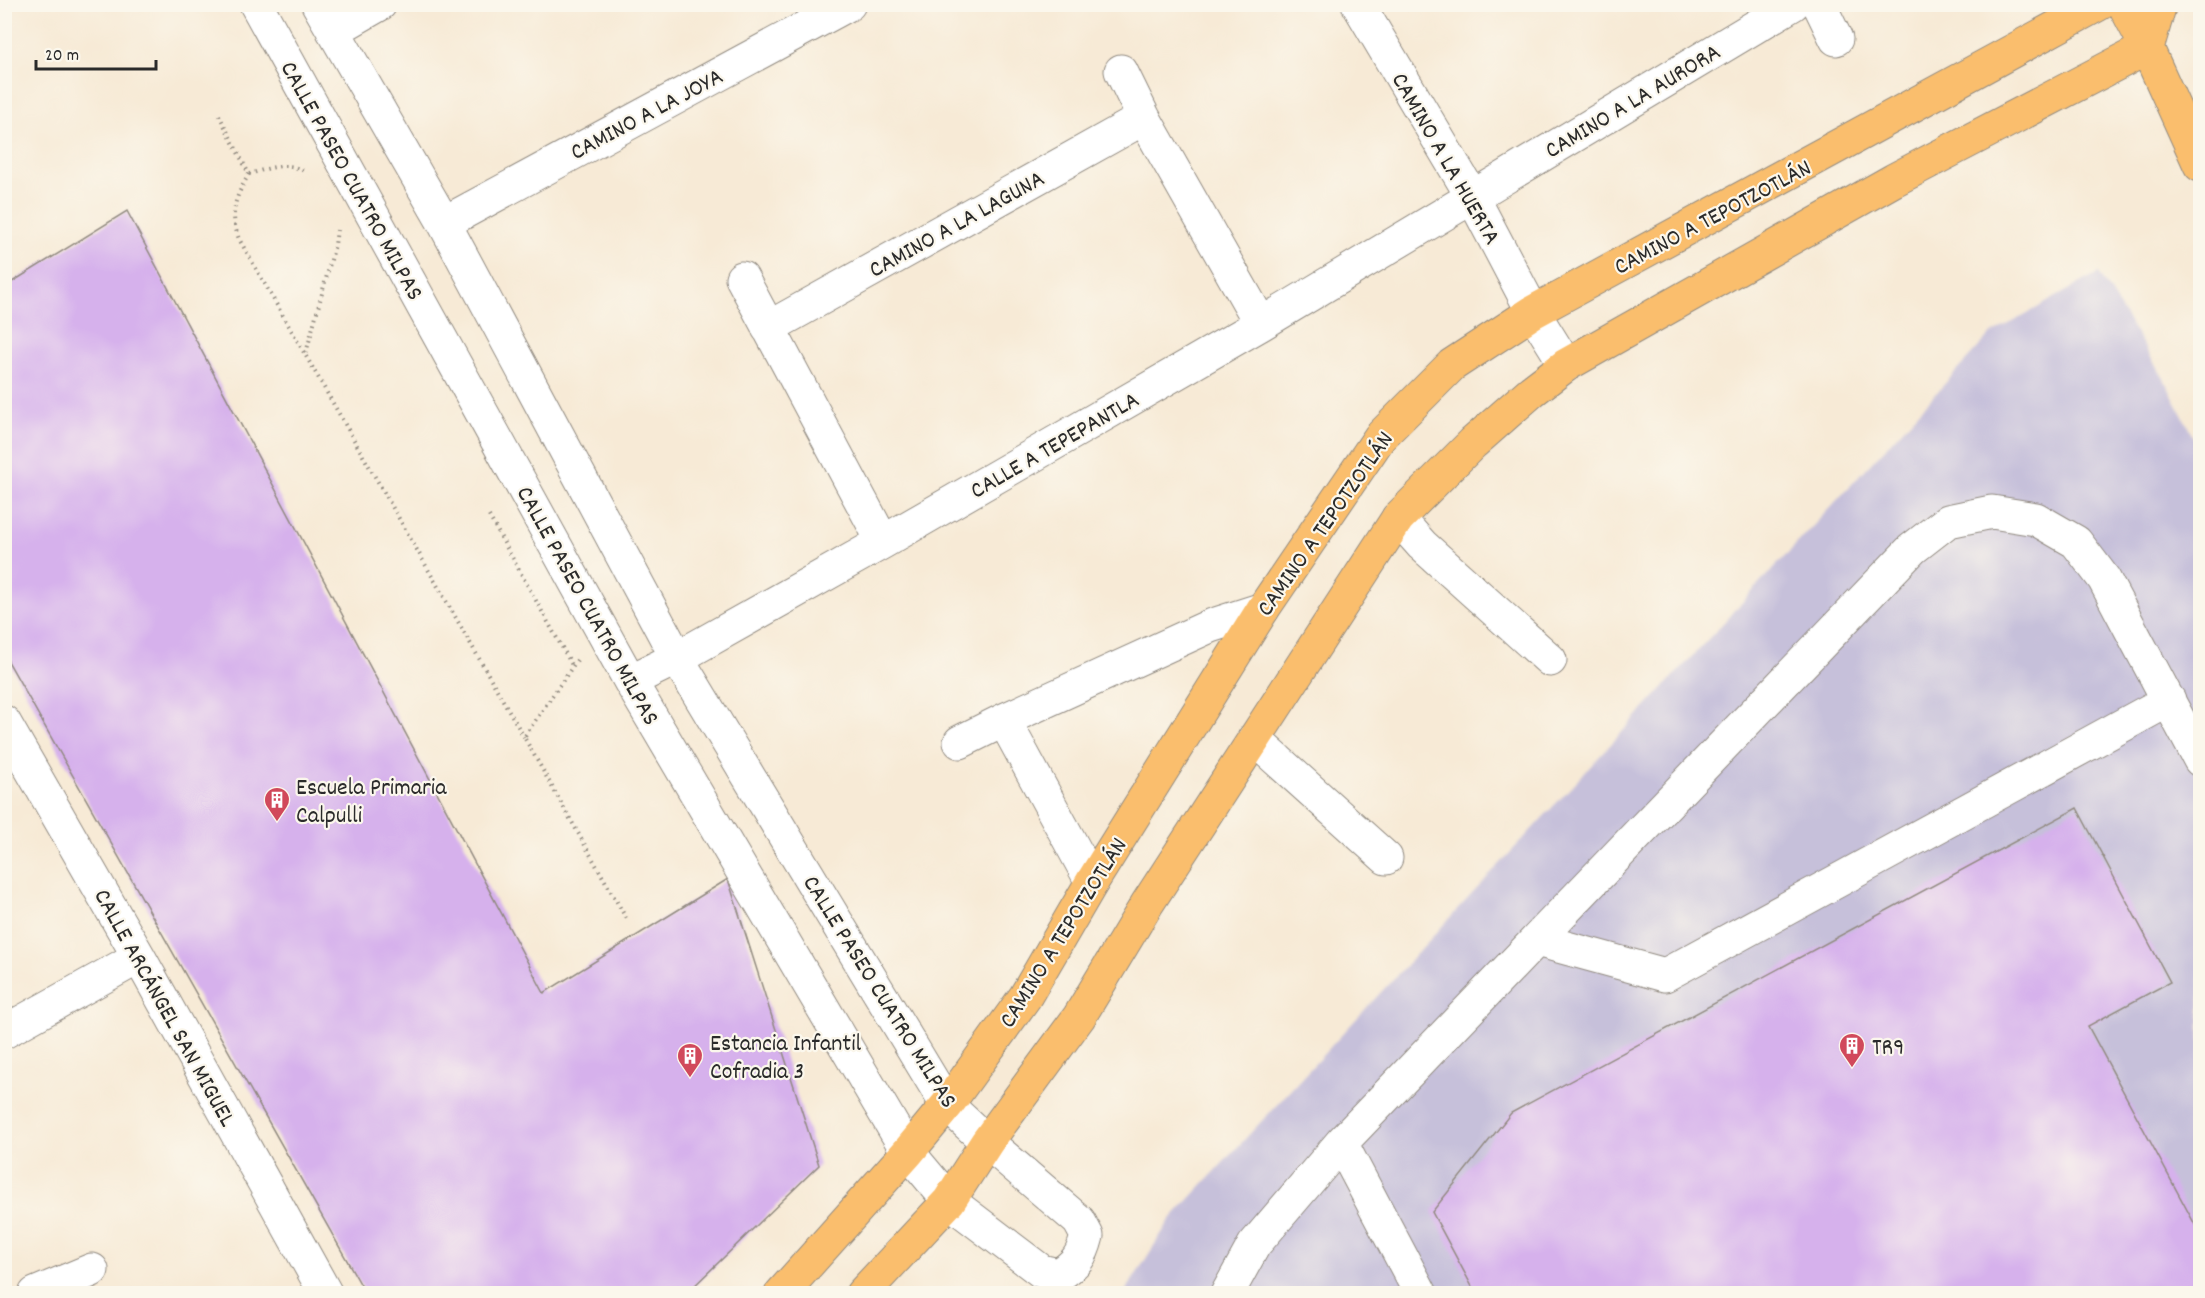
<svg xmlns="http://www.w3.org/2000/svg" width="2205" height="1298" font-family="Dekko,sans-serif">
<rect width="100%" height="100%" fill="#fbf7ec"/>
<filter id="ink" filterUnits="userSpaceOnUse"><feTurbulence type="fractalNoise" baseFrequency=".0167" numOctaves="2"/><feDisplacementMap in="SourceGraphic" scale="12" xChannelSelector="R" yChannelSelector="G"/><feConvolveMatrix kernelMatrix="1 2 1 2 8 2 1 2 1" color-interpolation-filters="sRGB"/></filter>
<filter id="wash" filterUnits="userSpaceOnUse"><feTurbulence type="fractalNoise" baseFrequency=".008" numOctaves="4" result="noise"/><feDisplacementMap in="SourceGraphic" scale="24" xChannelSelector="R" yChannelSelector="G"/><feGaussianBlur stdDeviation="1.35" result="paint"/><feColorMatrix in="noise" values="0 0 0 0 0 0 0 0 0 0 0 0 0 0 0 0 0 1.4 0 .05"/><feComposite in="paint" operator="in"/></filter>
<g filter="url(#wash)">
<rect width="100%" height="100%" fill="#f7ead6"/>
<path fill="#c6c0da" d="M2098,273L2163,377L2200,450V1293L1124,1294L1170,1220L1990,335Z"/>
<g id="blocks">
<path fill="#d6b1ec" d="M127,211L544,993L728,879L819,1165L686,1294H366L4,654V287Z
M2077,808L2170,982L2088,1026L2200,1234V1294H1476L1432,1212L1511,1113Z"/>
</g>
</g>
<g filter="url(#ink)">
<use href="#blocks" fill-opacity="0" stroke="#918a80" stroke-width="1.5"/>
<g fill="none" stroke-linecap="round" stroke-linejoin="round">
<defs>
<path id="minor" d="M256,4L630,681L908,1152L949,1201L1041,1271L1059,1275C1076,1264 1082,1256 1087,1236L1079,1221L987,1142L947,1105L677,658L444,223L318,4
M1358,4L1472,196L1533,312L1566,365
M1819,4L1836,39
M333,31L380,4
M1121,71L1144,118L1261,324
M444,223L849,4
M742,278L883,542
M768,328L1144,118
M1398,518L1422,545L1550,660
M630,681L677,658L883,542L1261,324L1793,4
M1004,720L1092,882
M4,722L139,957L326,1294
M1254,739L1386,858
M960,742L1004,720L1210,626L1263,609
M1537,940L1665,975L2169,700
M4,1032L139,957
M1341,1143L1421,1294
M35,1294L92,1270
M1227,1294L1254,1245L1341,1143L1912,549L1948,521L1992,512L2036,519L2076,542L2104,579L2200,760"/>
<path id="major" d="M2124,4L2147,48L2200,165
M781,1294L908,1152L947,1105L1025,997L1092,882L1263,609L1380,437L1452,365L1533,312L2099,4
M862,1294L949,1201L987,1142L1079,1017L1147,904L1398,518L1473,443L1532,391L1566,365L1894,180L2147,48L2160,4"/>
</defs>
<use href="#minor" stroke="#918a80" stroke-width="35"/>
<use href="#major" stroke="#918a80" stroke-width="35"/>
<path stroke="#918a80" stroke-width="4" stroke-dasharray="1.5 4.5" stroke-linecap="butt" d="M219,115L249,174C235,198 229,212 239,239L524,737
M249,174C268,169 287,160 305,172
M306,353L335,245L337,230
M489,516L573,667
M577,660L524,737L626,918"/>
<use href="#minor" stroke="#fff" stroke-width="33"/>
<use href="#major" stroke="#fabe6d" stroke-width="33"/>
</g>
</g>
<defs>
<symbol id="building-pin" viewBox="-11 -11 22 30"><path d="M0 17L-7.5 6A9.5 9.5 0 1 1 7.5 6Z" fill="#d1495b" stroke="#fbf7ec"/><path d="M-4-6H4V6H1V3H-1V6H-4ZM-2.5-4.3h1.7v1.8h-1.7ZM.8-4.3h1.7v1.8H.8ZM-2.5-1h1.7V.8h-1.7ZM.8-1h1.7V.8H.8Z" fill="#fff"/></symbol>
</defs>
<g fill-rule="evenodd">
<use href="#building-pin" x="262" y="785" width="30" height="40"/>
<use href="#building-pin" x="1837" y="1031" width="30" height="40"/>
<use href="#building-pin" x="675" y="1041" width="30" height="40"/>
</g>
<g text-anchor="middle" stroke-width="4.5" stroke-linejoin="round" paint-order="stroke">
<g font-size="24" fill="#2b2b2b" stroke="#fbf7ec">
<text transform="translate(1632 100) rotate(-31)" y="8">CAMINO A LA AURORA</text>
<text transform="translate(646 113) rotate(-28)" y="8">CAMINO A LA JOYA</text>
<text transform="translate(1447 158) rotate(60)" y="8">CAMINO A LA HUERTA</text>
<text transform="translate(353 180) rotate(61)" y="8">CALLE PASEO CUATRO MILPAS</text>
<text transform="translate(1712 216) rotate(-28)" y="8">CAMINO A TEPOTZOTLÁN</text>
<text transform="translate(956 223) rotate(-29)" y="8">CAMINO A LA LAGUNA</text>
<text transform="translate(1054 444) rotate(-30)" y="8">CALLE A TEPEPANTLA</text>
<text transform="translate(1324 523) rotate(-55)" y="8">CAMINO A TEPOTZOTLÁN</text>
<text transform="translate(589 605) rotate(61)" y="8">CALLE PASEO CUATRO MILPAS</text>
<text transform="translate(1062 932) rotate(-58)" y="8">CAMINO A TEPOTZOTLÁN</text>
<text transform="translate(881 991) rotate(58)" y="8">CALLE PASEO CUATRO MILPAS</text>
<text transform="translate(166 1007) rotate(61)" y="8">CALLE ARCÁNGEL SAN MIGUEL</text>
</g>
<g font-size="24" fill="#2b2b2b" stroke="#fbf7ec" text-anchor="start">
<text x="296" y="794">Escuela Primaria<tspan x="296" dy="28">Calpulli</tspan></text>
<text x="710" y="1050">Estancia Infantil<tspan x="710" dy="28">Cofradia 3</tspan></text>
<text x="1872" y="1054">TR9</text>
</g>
</g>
<rect width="2205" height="1298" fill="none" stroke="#fbf7ec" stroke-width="24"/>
<path d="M36 60v9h120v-9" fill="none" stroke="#2b2b2b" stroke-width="3"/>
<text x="45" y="60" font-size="18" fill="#2b2b2b" stroke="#fbf7ec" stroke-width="4.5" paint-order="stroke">20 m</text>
</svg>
